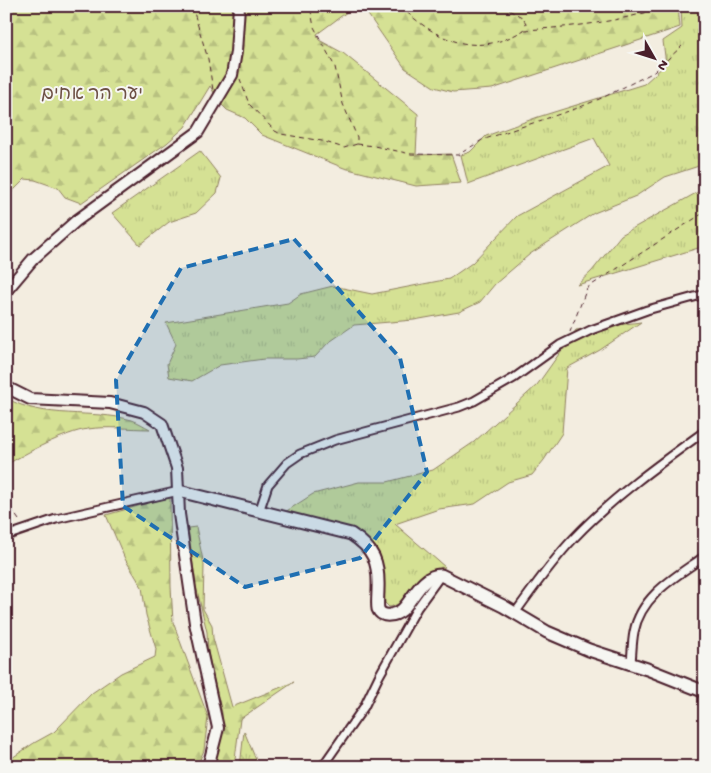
<svg xmlns="http://www.w3.org/2000/svg" width="711" height="773" font-family="'Gochi Hand','Playpen Sans Hebrew',sans-serif">
<defs>
<pattern id="grass-tufts" width="24" height="20" patternUnits="userSpaceOnUse" patternTransform="scale(1.25)"><rect width="24" height="20" fill="#d5e194"/><path d="M3 7l-1-3M5 7V3M7 7l1-3M15 17l-1-3M17 17v-4M19 17l1-3" fill="none" stroke="#b8c180"/></pattern>
<pattern id="forest-firs" width="22" height="20" patternUnits="userSpaceOnUse" patternTransform="scale(1.25)"><rect width="22" height="20" fill="#d5e194"/><path d="M5 1l3.5 6h-7zM16 11l3.5 6h-7z" fill="#b8c180"/></pattern>
</defs>
<rect width="100%" height="100%" fill="#f3ede0"/>
<filter id="ink" filterUnits="userSpaceOnUse"><feTurbulence type="fractalNoise" baseFrequency=".02" numOctaves="2"/><feDisplacementMap in="SourceGraphic" scale="10" xChannelSelector="R" yChannelSelector="G"/><feConvolveMatrix kernelMatrix="1 2 1 2 8 2 1 2 1" color-interpolation-filters="sRGB"/></filter>
<g filter="url(#ink)">
<path fill="url(#grass-tufts)" stroke="#908060" d="M681,6H705V164L665,177L636,196L594,213L530,254L495,284L480,302L459,312L414,320L354,325L328,343L315,357L297,359H264L220,365L192,381L169,377L167,364L176,344L166,323L288,303L301,294L333,286L372,294L449,279L472,263L517,216L609,166L594,138L468,184L461,155L470,152L486,136L538,117L644,84L666,64L663,41L682,28Z
M200,151L221,178L217,193L196,213L169,222L140,245L112,213Z
M705,188V246L577,285L592,271L621,235Z
M641,322L600,350L567,368L562,433L544,460L532,475L508,482L475,504L439,509L395,524L445,567C439,569 431,569 426,573C415,582 405,606 389,607L385,603L383,580L357,533L343,526L282,514L313,494L359,482H387L433,470L474,442L537,385L576,330Z
M244,731L259,767H240Z"/>
<path fill="url(#forest-firs)" stroke="#908060" d="M6,6H355L317,34L319,40L343,53L418,114L416,155L451,154L461,183L416,186L344,168L262,135L245,118L227,110L220,103L210,86L185,127L167,143L81,203L65,197L58,188L35,180L25,179L6,198Z
M362,6H678L680,27L492,89L453,92L434,87L405,68Z
M6,398C45,420 91,409 132,420C138,422 144,426 150,429C129,429 108,426 88,429C65,432 26,453 6,465Z
M170,497L171,587L173,622L208,717L204,750L197,767H6V762L34,743L54,732L92,693L121,673L155,657L156,649L146,615L142,587L125,559L106,515Z
M196,527L204,565L203,609L212,625L213,638L232,707L294,682L240,719L234,767H212L222,730V713L214,681L208,653L207,632L196,586L188,528Z"/>
<g fill="none" stroke-linecap="round" stroke-linejoin="round">
<defs>
<path id="street" d="M259,512L268,485L287,463L300,454L335,440L459,407L474,401L514,378L560,345L591,330L647,310L705,294
M6,536L56,519L179,491
M515,613C534,587 552,561 574,538C613,497 659,464 705,431
M631,663C632,653 632,642 634,632C641,595 677,576 705,556
M322,767L364,707L379,676L417,608L441,575"/>
<path id="secondary" d="M6,291L33,259L76,221L198,132L232,75L236,52L239,6
M6,387L30,399L110,403L144,412L162,424L177,468L179,514L195,623L218,728L208,767"/>
<path id="primary" d="M179,491L351,534C374,549 379,562 378,589C378,595 377,604 378,609C382,619 396,615 402,610C414,598 422,575 441,575L503,606L547,632L589,650L647,669L705,692"/>
</defs>
<use href="#street" stroke="#4a1f2b" stroke-width="11"/>
<use href="#secondary" stroke="#4a1f2b" stroke-width="14"/>
<use href="#primary" stroke="#4a1f2b" stroke-width="15"/>
<path stroke="#4a1f2b" stroke-width="1" stroke-dasharray="5 4" stroke-linecap="butt" d="M192,6L208,59L213,90
M400,6C437,41 476,59 524,30L526,23L522,17L501,6
M525,30C573,27 621,22 667,6
M240,79L249,104L275,131L281,134L322,141L344,148L357,144V137L343,104L335,67L314,27L310,6
M357,144L374,146L411,154L458,155L482,140L578,108L604,97L654,72L682,46
M570,332L587,288L705,212
M6,501L21,523"/>
<use href="#street" stroke="#f6f6f2" stroke-width="7"/>
<use href="#secondary" stroke="#f6f6f2" stroke-width="10"/>
<use href="#primary" stroke="#f6f6f2" stroke-width="11"/>
</g>
</g>
<path fill="#1f6fb2" fill-opacity="0.2" stroke="#1f6fb2" stroke-width="4" stroke-dasharray="10 6" stroke-linejoin="round" d="M294,239L400,358L427,472L360,558L245,587L123,506L116,380L181,268Z"/>
<g text-anchor="middle" stroke-width="4" stroke-linejoin="round" paint-order="stroke">
<g font-size="19" fill="#6d5045" stroke="#f6f6f2">
<text x="92" y="99">יער הר אחים</text>
</g>
</g>
<rect width="711" height="773" fill="none" stroke="#f6f6f2" stroke-width="25"/>
<rect x="12" y="12" width="686" height="748" fill="none" stroke="#4a1f2b" stroke-width="2" filter="url(#ink)"/>
<g transform="translate(654 58) rotate(129)" stroke="#f6f6f2" stroke-width="4" paint-order="stroke">
<path d="M0-4L9 19L0 12L-9 19Z" fill="#4a1f2b"/>
<text y="-8" font-size="14" font-weight="bold" text-anchor="middle" fill="#4a1f2b">N</text>
</g>
</svg>
